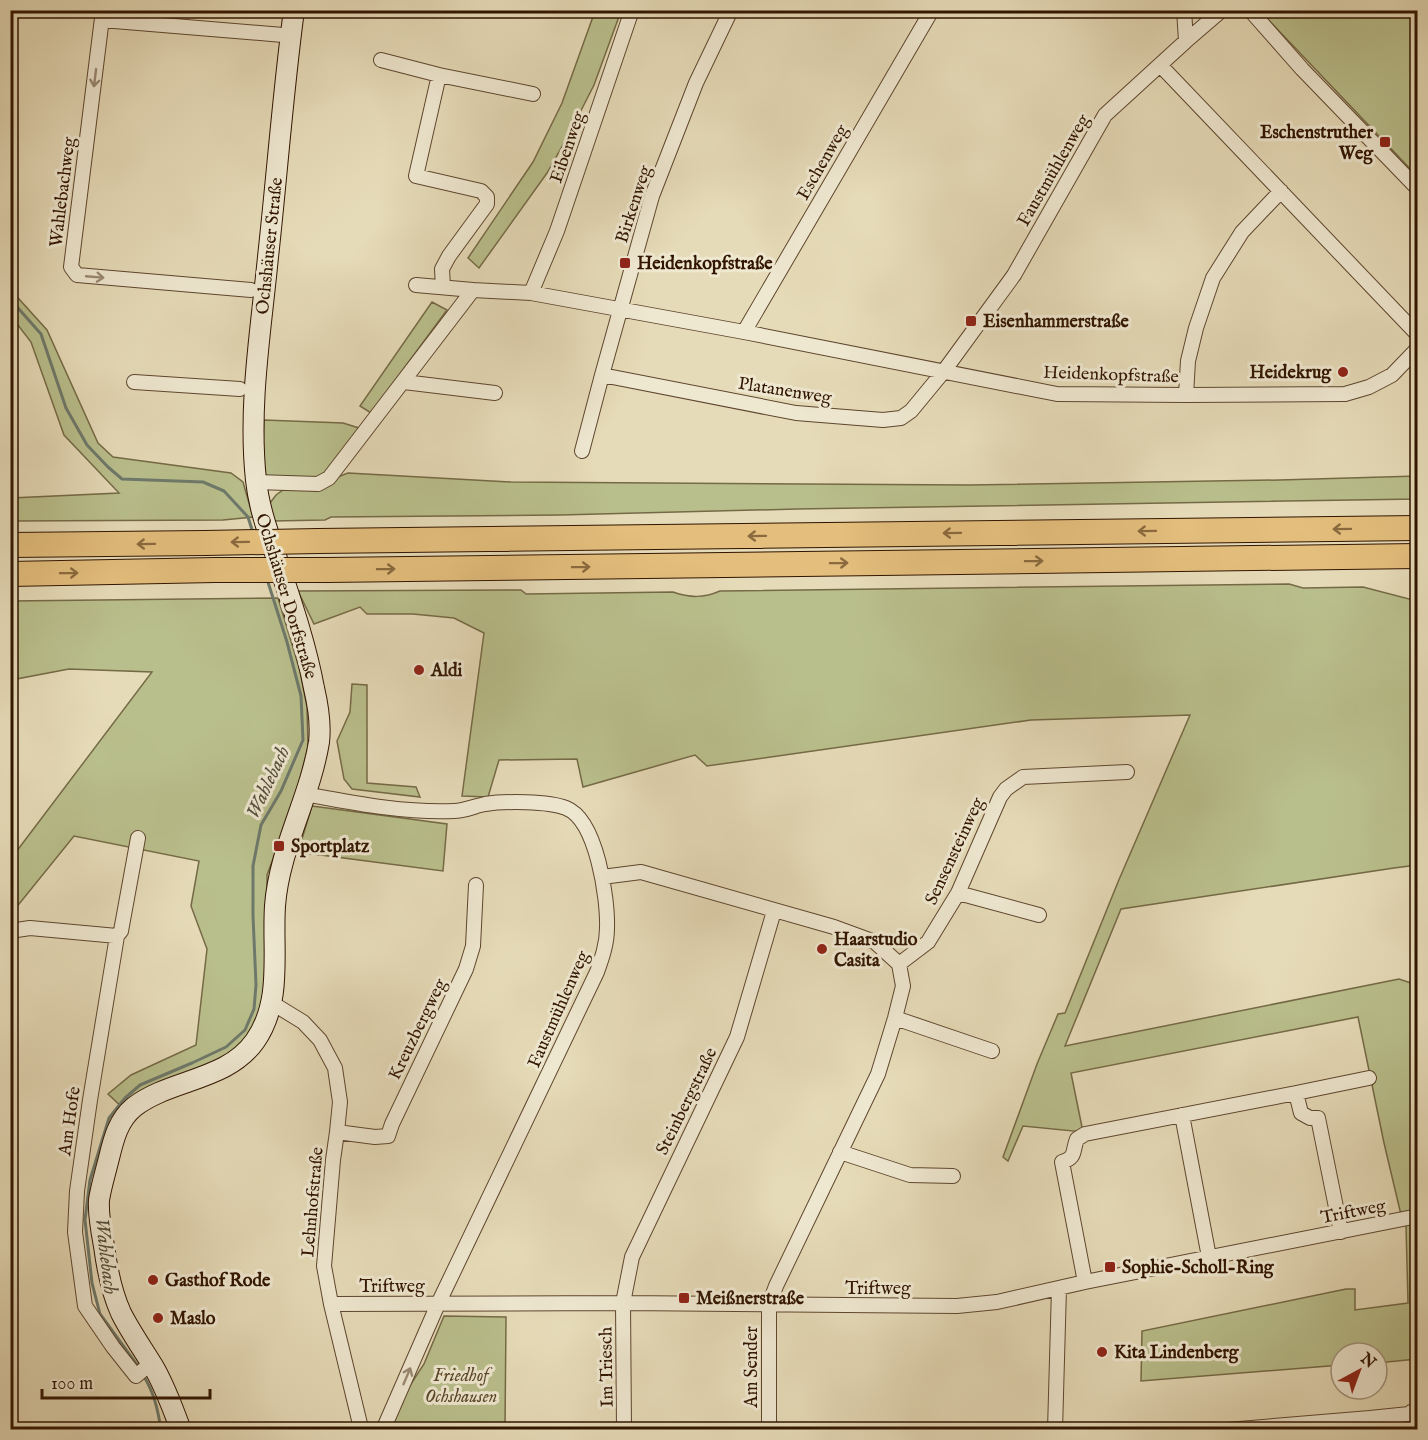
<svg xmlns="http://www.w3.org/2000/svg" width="1428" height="1440" font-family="'IM FELL English',serif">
<rect width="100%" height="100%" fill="#e6dbb8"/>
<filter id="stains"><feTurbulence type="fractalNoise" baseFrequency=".00333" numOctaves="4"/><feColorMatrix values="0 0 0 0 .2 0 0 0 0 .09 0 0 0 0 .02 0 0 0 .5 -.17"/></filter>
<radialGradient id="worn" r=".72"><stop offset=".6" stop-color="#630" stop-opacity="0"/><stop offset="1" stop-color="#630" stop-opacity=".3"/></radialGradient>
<path fill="#b9bf8c" stroke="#756a46" stroke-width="1.5" d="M595,11H621L594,85L568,136L547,173L479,268L468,258L533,162L562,103Z
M1260,11H1417V176Z
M10,289L47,330L98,443L113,457L231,473L243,482L253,517L223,520L11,521V498L119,493L64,435L31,342L11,316Z
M432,302L447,310L371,413L360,406Z
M264,420L343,423L359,428L326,475L317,480L263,477V445Z
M348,473L511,482L969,485L1279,480L1418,476L1417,499L797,509L560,515L331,517L325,520L272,521L270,503L276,495L283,490L322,489L335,478Z
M1289,584L1303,588L1363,587L1417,601V865L1394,868L1121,909L1065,1046L1399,979L1411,983L1417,981V1359L1377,1363V1353H1341V1365L1141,1381L1142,1331L1346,1289H1355V1310L1408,1303L1406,1226L1402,1219L1384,1143L1358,1017L1071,1073L1083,1132L1023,1126L1008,1161L1003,1157L1037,1064L1058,1014L1065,1013L1118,882L1190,715L1031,720L707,766L695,755L583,787L577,759L499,760L488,797L462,796L484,633L454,618L413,614H367L360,607L314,624L298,591L521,590L526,594L673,592C690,598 704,598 720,591Z
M278,598L300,671L307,707L308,747L294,803L267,875L268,970L259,1027L225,1062L123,1108L108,1094L131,1075L196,1045L207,949L191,906L199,861L74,836L11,914L10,860L152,672L69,669L11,680V601Z
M352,684L367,685V783L416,787L420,797L352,789L344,779L337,741L350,712Z
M312,806L447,824L443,871L298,852Z
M444,1316L506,1317L505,1429H411L392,1424L405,1393L424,1364Z"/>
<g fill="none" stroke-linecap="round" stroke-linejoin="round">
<path stroke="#6e796b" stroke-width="3" d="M10,32L22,10
M10,299L41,334L66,408L87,445L108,467L122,479L203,482L224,491L248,517L253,533
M140,1369L100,1314L92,1283L85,1220L90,1180L109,1118L125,1098L140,1085L192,1063L226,1047L245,1030L254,1009L256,985L253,916V866L261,825L281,791L303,740L301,696L287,642L267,579
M143,1375C154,1392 158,1410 161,1430"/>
<defs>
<path id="minor" d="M103,10L71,267L77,275L251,290
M1184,10L1186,41
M1250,10L1302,69L1418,189
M102,20L283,35
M381,60L439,75
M1160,65L1418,335
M416,285L473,290
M443,287L442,269L449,256L487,204V197L481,191L416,176L439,75L533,94
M531,293L557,231L632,10
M744,332L932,10
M602,375L796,413L883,420L901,418L911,411L944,371L1014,275L1105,115L1186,41L1222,10
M134,382L240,389
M404,382L495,393
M1186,395L1188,361L1196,328L1213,278L1242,232L1281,191
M582,451L602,375L652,196L696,83L731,10
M256,482L318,484L329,478L473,290L531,293L744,332L1057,394L1186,395L1345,394L1369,387L1392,375L1418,348
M305,794C354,803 403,813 454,811C464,811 475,806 485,804C505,801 548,801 566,808C597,820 608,899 607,928C607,944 602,958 597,972L438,1304L383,1430
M138,838L121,931L117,936L90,1100L77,1191L75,1232L85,1306L113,1347L136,1376L151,1363
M602,877L641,872L834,927L875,942L899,964L903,986L895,1018L878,1074L776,1286L769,1305V1430
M958,893L1039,915
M10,931L30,928L117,936
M899,964L928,942L958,893L1000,797L1006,789L1023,777L1127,772
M272,1003L303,1022L320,1040L335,1068L340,1102L337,1132L333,1160L324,1266L331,1304L360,1424L362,1430
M895,1018L992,1051
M1296,1093L1369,1078
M1182,1115L1209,1257
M337,1132L375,1137L388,1136L392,1124L466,969L473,946L476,885
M840,1152L910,1175L953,1176
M1085,1282L1062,1162C1077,1157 1072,1151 1077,1139L1085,1134L1296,1093L1301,1113L1310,1118H1318L1341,1232
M331,1304L623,1303L957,1306L997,1302L1085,1282L1418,1216
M1370,1418L1409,1414L1411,1412
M624,1430L623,1303L632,1257L737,1037L774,911
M1055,1430L1059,1288
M1227,1430L1370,1418V1430"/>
<path id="secondary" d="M181,1430C172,1407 165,1386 153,1366C142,1348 130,1331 121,1313C111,1291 107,1269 104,1246C101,1230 98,1215 99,1200C101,1187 105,1174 108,1162C113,1142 117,1121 134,1107C170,1079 227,1081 255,1041C283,1001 272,952 275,906C279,849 310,798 319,742C321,725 318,705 314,688C306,645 292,604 278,562C269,535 259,509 256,480C248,406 261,330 268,257C277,175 283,92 294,10"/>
<path id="motorway" d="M318,541L1418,528
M10,545L205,543
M327,570L1418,556
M10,574L215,570"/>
</defs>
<use href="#minor" stroke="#5e462e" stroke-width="16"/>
<use href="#secondary" stroke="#311500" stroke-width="22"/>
<use href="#motorway" stroke="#311500" stroke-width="26"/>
<use href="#minor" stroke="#efe8d1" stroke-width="14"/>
<use href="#secondary" stroke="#efe8d1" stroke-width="20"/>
<use href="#motorway" stroke="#e3be7c" stroke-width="24"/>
<defs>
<path id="motorway-bridge" d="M205,543L318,541
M215,570H327"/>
</defs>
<use href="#motorway-bridge" stroke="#311500" stroke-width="26" stroke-linecap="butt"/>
<use href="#motorway-bridge" stroke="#e3be7c" stroke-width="24"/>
</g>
<defs><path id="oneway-shaft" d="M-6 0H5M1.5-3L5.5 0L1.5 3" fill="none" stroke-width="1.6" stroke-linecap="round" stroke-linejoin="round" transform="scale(1.5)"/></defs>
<g stroke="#9a8973">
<use href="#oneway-shaft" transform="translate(95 78) rotate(97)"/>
<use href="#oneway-shaft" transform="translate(95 277) rotate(5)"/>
<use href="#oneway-shaft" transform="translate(407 1376) rotate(-67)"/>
</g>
<g stroke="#8a6a3e">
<use href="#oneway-shaft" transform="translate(1342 529) rotate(179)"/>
<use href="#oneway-shaft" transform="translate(1147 531) rotate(179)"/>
<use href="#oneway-shaft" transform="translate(952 533) rotate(179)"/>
<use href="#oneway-shaft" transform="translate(757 536) rotate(179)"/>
<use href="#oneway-shaft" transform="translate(240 542) rotate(179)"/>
<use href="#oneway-shaft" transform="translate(146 544) rotate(179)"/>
<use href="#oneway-shaft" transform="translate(1034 561) rotate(-1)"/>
<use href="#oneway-shaft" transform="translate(839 563) rotate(-1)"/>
<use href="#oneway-shaft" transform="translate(581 567) rotate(-1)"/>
<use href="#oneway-shaft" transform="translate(386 569) rotate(-1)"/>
<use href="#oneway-shaft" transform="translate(69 573) rotate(-1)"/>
</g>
<g fill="#8f2418" stroke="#efe8d1" stroke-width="2">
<rect x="1379" y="136" width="12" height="12" rx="3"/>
<rect x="619" y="257" width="12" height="12" rx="3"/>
<rect x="965" y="315" width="12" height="12" rx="3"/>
<circle cx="1343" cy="372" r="6"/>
<circle cx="419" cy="670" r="6"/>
<rect x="273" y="840" width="12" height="12" rx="3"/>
<circle cx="822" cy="949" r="6"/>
<rect x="1104" y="1261" width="12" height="12" rx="3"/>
<circle cx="153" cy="1280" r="6"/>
<rect x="678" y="1292" width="12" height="12" rx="3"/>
<circle cx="158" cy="1318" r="6"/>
<circle cx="1102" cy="1352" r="6"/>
</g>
<g text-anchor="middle" stroke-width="6" stroke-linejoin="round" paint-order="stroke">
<g font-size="18" font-weight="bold" fill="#311500" stroke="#efe8d1" text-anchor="start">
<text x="1373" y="138" text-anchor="end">Eschenstruther<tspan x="1373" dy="21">Weg</tspan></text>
<text x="637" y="269">Heidenkopfstraße</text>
<text x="983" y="327">Eisenhammerstraße</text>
<text x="1331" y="378" text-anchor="end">Heidekrug</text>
<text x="431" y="676">Aldi</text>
<text x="291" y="852">Sportplatz</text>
<text x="834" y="945">Haarstudio<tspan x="834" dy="21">Casita</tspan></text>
<text x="1122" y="1273">Sophie-Scholl-Ring</text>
<text x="165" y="1286">Gasthof Rode</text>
<text x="696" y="1304">Meißnerstraße</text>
<text x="170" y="1324">Maslo</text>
<text x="1114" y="1358">Kita Lindenberg</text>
</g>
<g font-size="18" fill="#311500" stroke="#efe8d1">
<text transform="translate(567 147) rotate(-71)" y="6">Eibenweg</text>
<text transform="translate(822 162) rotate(-60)" y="6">Eschenweg</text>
<text transform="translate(1053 170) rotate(-60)" y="6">Faustmühlenweg</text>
<text transform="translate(62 192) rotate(-83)" y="6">Wahlebachweg</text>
<text transform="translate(633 204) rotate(-72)" y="6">Birkenweg</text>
<text transform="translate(269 246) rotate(-84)" y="6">Ochshäuser Straße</text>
<text transform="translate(1111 374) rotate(2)" y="6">Heidenkopfstraße</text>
<text transform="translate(785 390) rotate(9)" y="6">Platanenweg</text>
<text transform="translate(287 596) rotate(73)" y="6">Ochshäuser Dorfstraße</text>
<text transform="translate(954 851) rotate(-65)" y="6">Sensensteinweg</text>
<text transform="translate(558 1009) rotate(-66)" y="6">Faustmühlenweg</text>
<text transform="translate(417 1029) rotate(-64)" y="6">Kreuzbergweg</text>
<text transform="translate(686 1101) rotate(-64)" y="6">Steinbergstraße</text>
<text transform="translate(69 1121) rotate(-82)" y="6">Am Hofe</text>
<text transform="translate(312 1202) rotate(-85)" y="6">Lehnhofstraße</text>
<text transform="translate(1353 1211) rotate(-11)" y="6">Triftweg</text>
<text x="392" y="1292">Triftweg</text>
<text x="878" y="1294">Triftweg</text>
<text transform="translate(606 1367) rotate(-91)" y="6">Im Triesch</text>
<text transform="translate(751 1367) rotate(-90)" y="6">Am Sender</text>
</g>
<g font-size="18" font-style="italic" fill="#5a482a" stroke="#efe8d1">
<text x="461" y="1381">Friedhof<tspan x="461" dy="21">Ochshausen</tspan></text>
</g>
<g font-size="20" font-style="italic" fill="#544f3e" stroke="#efe8d1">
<text transform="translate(267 782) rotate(-65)" y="7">Wahlebach</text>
<text transform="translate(107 1256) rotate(83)" y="7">Wahlebach</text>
</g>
</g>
<rect width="1428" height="1440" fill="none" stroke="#e6dbb8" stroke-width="36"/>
<rect x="12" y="12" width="1404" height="1416" fill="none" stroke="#311500" stroke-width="3"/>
<rect x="18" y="18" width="1392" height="1404" fill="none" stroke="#311500" stroke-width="1.5"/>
<g transform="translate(1359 1371) rotate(41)"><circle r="28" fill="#efe8d1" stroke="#a3947d" stroke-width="1.5"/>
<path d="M0-4.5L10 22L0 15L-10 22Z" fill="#8f2418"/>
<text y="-9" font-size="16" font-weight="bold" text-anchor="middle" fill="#311500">N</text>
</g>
<path d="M42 1389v9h168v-9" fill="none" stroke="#311500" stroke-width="3"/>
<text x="51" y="1389" font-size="18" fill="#311500" stroke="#efe8d1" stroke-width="4.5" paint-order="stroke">100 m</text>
<rect width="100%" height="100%" filter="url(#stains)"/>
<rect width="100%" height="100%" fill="url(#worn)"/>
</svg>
